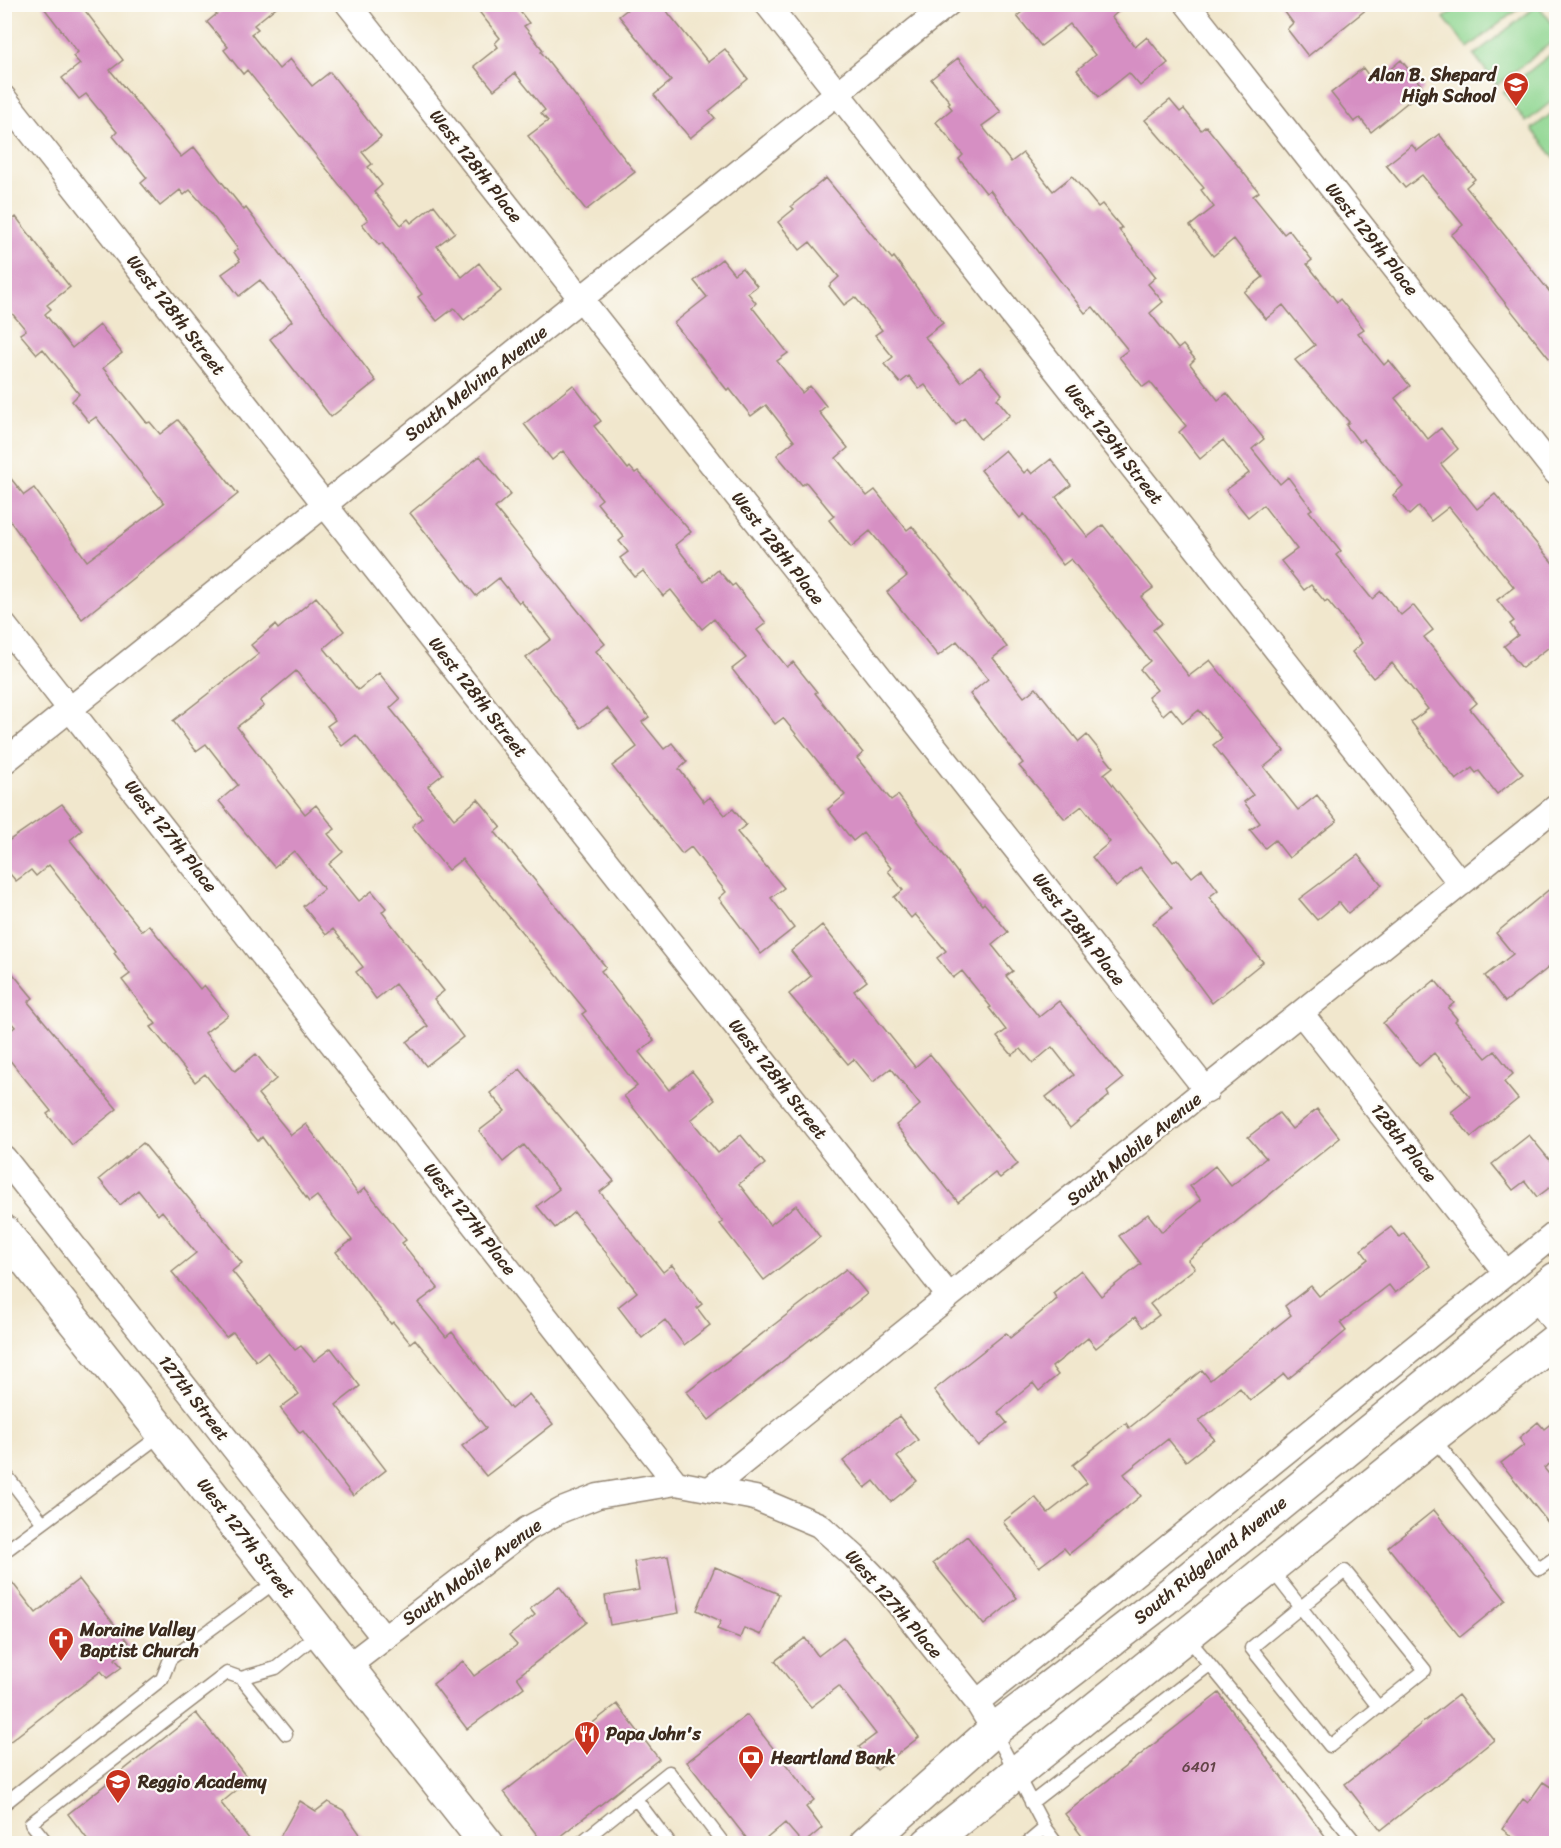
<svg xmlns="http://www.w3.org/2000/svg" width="1561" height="1848" font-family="Sriracha,sans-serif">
<rect width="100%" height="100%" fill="#fdfcf7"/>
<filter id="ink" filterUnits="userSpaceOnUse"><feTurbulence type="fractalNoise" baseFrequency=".0167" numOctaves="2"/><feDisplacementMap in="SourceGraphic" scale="12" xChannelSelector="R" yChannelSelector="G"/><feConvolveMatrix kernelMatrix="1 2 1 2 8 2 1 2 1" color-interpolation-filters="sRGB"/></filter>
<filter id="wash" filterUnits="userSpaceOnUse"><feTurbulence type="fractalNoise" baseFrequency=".008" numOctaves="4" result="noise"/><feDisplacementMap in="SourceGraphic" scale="24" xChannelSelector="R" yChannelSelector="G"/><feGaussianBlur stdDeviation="1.35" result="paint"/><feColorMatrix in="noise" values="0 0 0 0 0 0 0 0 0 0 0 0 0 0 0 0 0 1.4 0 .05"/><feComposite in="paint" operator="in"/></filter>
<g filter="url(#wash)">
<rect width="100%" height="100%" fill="#f1e7cd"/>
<path fill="#8fd691" stroke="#658058" stroke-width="1.5" d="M1461,5V4L1523,5L1468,48L1444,18Z
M1538,5L1556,28V39L1497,85L1474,55Z
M1556,50V98L1526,122L1503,92Z
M1556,110V158L1555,159L1532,129Z"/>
<g id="blocks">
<path fill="#d68fc3" d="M41,4H80L123,60L110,70L181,157L194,147L244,210L246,208L376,381L331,417L270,339L292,321L260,280L239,296L222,274L240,261L234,252L238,249L209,211L190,190L184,195L180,190L160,206L141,183L147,178L113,136L117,132L86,94L79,99L62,78L80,64L73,56L78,52Z
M229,4H280L254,25L258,29L251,34L279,69L290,59L312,86L330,72L381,137L362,152L372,164L368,167L382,185L374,192L401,225L408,219L411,223L434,205L455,232L437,246L462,277L479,263L501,291L464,320L454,308L437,321L418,297L422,294L382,243L379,245L362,224L368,220L247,70L243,74L224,50L228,47L207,22Z
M473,4H514L529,23L524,26L543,50L541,52L635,172L586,210L528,136L548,121L541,113L545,110L515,73L494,90L474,66L498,47L495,43L500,38Z
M634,4H661L708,62L725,49L748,79L709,111L715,118L690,138L654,95L671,81L619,16Z
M1032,4H1127L1112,17L1135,47L1147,37L1168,63L1140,86L1129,73L1099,97L1077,70L1095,55L1070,24L1041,46L1017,16Z
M1279,4H1373L1308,56L1287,29L1293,23Z
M958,58L1001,112L982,126L1011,162L1023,153L1053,191L1072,176L1098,207L1102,204L1122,228L1119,230L1156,277L1148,284L1163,302L1150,313L1178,349L1183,345L1195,359L1190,364L1218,400L1227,393L1264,439L1252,449L1280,484L1288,477L1312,509L1309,511L1341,551L1336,555L1372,599L1381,591L1401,615L1413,605L1433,630L1424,637L1477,703L1470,709L1523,774L1497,794L1479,771L1476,773L1472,768L1456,780L1411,722L1428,709L1392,663L1373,678L1352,652L1362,643L1327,600L1325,602L1311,585L1304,590L1281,561L1297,549L1263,505L1248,517L1226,490L1249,473L1223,440L1200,459L1179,432L1186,426L1150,382L1143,387L1119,357L1128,350L1093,307L1085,313L990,190L986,193L959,159L963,155L936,122L952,109L948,104L950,102L931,79Z
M1401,60L1424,89L1371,132L1360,118L1354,122L1331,93L1363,68L1374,83Z
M1170,100L1180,112L1184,109L1201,130L1206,126L1259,192L1253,196L1284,234L1289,230L1312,260L1307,264L1337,302L1340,299L1364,329L1358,333L1384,365L1389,360L1410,386L1395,398L1428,439L1441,428L1458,449L1441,464L1477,509L1495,494L1557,568V641L1522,668L1504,646L1518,635L1510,624L1514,621L1497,600L1514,587L1449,507L1431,521L1419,506L1409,515L1393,495L1403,486L1363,439L1359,442L1346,425L1349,422L1295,360L1315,345L1283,305L1266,319L1244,292L1263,277L1234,239L1213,256L1190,226L1214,207L1201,190L1204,188L1145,120Z
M1439,134L1475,179L1466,187L1557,301V368L1451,235L1463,225L1422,175L1405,188L1386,165L1412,145L1417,151Z
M826,178L892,259L894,257L943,323L925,337L961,382L980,367L1002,394L997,399L1010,415L980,439L964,418L956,425L925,385L919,389L909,376L900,383L884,364L893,357L875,335L882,330L855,297L844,305L829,286L839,277L810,242L800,250L778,222L794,209L791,206Z
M16,217L70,287L47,305L51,309L45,314L72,348L100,325L122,353L103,368L147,423L150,422L160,434L178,420L238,494L82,619L4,513V470L24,495L34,488L87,561L164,503L96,417L89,422L72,401L79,394L43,349L37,354L20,334L26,330L4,304V227Z
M722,259L734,274L742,268L757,286L748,293L756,303L752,307L788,353L777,361L802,393L810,386L826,406L819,412L848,448L836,458L867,496L875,490L907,530L912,526L955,580L1007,647L993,658L1024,697L1036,688L1079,742L1087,735L1113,767L1104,774L1173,862L1177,859L1192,877L1202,869L1218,890L1209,897L1263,962L1212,1003L1153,923L1172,908L1140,867L1116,887L1092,857L1110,842L1082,806L1065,819L1019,766L1023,763L970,694L988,679L957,641L938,656L887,592L907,576L870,531L851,547L829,520L834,516L806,482L802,485L777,455L794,441L766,405L751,416L729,388L727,390L674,323L707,297L694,281Z
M573,385L601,421L594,426L628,469L630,467L635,473L638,471L691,532L675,545L704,582L718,570L732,586L735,584L766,623L757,630L787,667L793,662L817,692L815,693L863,753L857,758L891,800L898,795L982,905L984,903L1008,932L992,945L1013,971L1006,976L1039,1017L1059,1001L1123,1079L1107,1092L1109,1096L1070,1128L1046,1097L1074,1075L1052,1047L1033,1063L1021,1049L1012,1055L997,1037L1006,1030L989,1008L991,1007L962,971L953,978L937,958L946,951L915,914L911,918L894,897L903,890L888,871L891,868L863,833L853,841L828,809L845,795L783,718L775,724L732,669L746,658L714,619L702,629L671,590L663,596L643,571L635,577L620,558L628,552L619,541L624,537L597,503L602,499L563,451L552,460L524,424Z
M1005,450L1024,473L1028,469L1032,474L1051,459L1071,485L1056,497L1088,537L1103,525L1153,588L1141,597L1162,623L1153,630L1189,676L1210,660L1284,751L1264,767L1298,810L1317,795L1337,821L1289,858L1275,840L1265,848L1250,830L1260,823L1244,802L1253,795L1213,745L1222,738L1199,710L1183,723L1171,708L1163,715L1148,697L1157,690L1140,669L1150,661L1071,559L1063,565L1024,514L1020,518L981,470Z
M480,456L511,494L495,508L605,644L596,651L649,717L642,722L664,749L672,743L687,762L679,769L704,802L710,797L725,815L733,809L746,825L737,832L784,888L771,898L794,928L761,954L719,898L726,892L691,847L682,854L612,766L637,747L607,708L581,728L526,658L551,639L521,601L519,603L499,578L476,596L410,513Z
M316,597L344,631L324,648L358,690L379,673L400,699L390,708L443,774L428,786L454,819L478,799L501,827L495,832L606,967L601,971L654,1040L639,1052L669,1090L692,1071L715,1100L691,1120L718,1153L741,1135L765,1164L739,1184L770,1225L796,1205L820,1237L764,1280L720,1224L723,1222L624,1096L637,1086L582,1014L586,1011L462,859L448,870L412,826L422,818L356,735L342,746L327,726L335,720L296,671L260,701L264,706L237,727L305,814L316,805L335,829L328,834L343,852L329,864L359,901L372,891L386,908L382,912L444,991L434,999L463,1037L426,1066L407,1042L428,1026L395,984L376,999L356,972L363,967L333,929L326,935L303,906L324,889L294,851L274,867L219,801L238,785L206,744L196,751L173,721L259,654L251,645L275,625L278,629Z
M62,804L82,830L70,840L142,931L149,925L200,989L204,985L228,1015L205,1033L235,1071L256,1054L276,1079L258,1094L291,1135L306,1124L358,1194L365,1188L406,1240L402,1243L438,1288L418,1303L446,1337L452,1332L511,1409L529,1394L553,1424L486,1476L462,1446L486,1428L415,1339L410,1343L393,1322L391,1324L336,1252L352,1240L317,1196L309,1202L262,1137L258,1141L205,1074L195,1082L151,1027L156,1024L122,980L130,974L114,953L116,951L49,865L36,876L31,870L16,881L4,867V844Z
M1358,855L1382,885L1348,913L1339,902L1317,920L1299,899Z
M1557,883V961L1505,1002L1485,976L1513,954L1496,933Z
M822,925L867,981L854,991L915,1067L930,1054L1018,1164L1000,1178L995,1173L958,1202L896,1125L920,1105L891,1068L873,1082L854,1059L848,1064L789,994L811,976L791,951Z
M4,963L33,998L28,1002L117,1109L72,1145L47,1114L51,1111L4,1053V1036L15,1027L4,1014Z
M1435,980L1454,1003L1448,1008L1457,1019L1455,1021L1486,1058L1495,1051L1513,1074L1504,1082L1518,1099L1471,1137L1451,1112L1470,1097L1434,1053L1419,1066L1383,1023Z
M520,1069L614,1181L600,1192L663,1272L672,1265L702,1304L697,1308L710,1325L684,1345L665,1320L642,1338L618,1307L637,1292L574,1212L555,1228L537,1206L559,1189L524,1145L503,1162L479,1131L505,1111L490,1093Z
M1317,1109L1340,1138L1188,1260L1195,1268L1150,1304L1159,1315L1143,1327L1135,1317L1096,1348L1088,1338L1052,1367L1058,1375L1039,1391L1033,1383L998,1412L1007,1423L978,1446L934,1390L1006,1333L1010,1338L1057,1299L1053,1293L1081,1270L1101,1296L1141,1264L1119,1236L1148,1214L1162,1232L1201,1200L1190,1186L1215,1166L1231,1186L1266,1158L1248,1137L1279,1113L1292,1129Z
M1529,1135L1557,1169V1182L1537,1197L1525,1181L1513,1190L1492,1164Z
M143,1143L242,1263L232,1271L295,1350L301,1346L314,1361L331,1348L360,1386L336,1405L386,1470L353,1496L303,1431L300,1433L280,1408L299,1394L267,1352L256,1361L233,1332L226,1337L172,1272L196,1253L162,1211L158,1215L138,1190L120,1205L99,1179Z
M1391,1227L1399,1237L1404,1233L1430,1266L1395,1293L1389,1285L1340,1323L1346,1331L1288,1379L1284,1374L1250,1401L1240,1388L1199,1421L1214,1439L1186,1461L1168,1439L1124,1474L1141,1496L1069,1554L1064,1548L1039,1567L1003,1522L1035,1497L1048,1513L1087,1483L1073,1465L1126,1423L1129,1428L1202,1370L1210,1380L1291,1315L1285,1306L1311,1286L1319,1296L1368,1259L1361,1250Z
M846,1269L867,1294L709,1420L687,1392Z
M899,1416L918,1440L897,1457L917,1481L891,1502L874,1481L865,1488L843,1461Z
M1557,1419V1459L1544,1468L1557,1484V1534L1501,1463L1524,1445L1519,1438L1538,1422L1544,1429Z
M1434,1510L1506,1600L1460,1637L1388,1547Z
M967,1536L1017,1598L984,1625L933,1563Z
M668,1556L679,1613L610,1625L605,1596L639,1590L634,1562Z
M715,1567L779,1594L761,1635L744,1628L740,1638L717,1629L721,1621L697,1610Z
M4,1572L36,1613L79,1579L131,1646L115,1659L122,1667L107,1678L101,1671L4,1746Z
M559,1586L587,1622L517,1677L524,1687L467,1729L433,1684L463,1661L474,1676L517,1645L509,1636L535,1615L530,1609Z
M843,1637L919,1737L877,1770L859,1747L876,1734L839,1686L811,1707L775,1661L805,1638L818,1656Z
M1219,1693L1331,1844H1088L1065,1814Z
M1458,1695L1494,1740L1381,1830L1345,1784Z
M617,1704L659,1759L550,1844H544L504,1792Z
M196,1713L249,1780L221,1803L253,1844H91L68,1814Z
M747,1715L814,1800L806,1807L822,1828L803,1844L785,1823L760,1844H751L687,1762Z
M1543,1782L1557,1791V1832L1548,1844H1522L1502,1829L1523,1799L1528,1803Z
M300,1801L316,1811L328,1802L343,1810L367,1844H276Z"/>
</g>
</g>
<g filter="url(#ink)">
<use href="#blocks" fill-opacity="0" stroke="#968876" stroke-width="1.5"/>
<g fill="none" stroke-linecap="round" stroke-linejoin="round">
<defs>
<path id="lane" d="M1433,1438L1539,1569L1556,1557
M4,1472L43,1523L4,1552
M43,1523L162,1434
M1271,1569L1379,1708
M1345,1571L1425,1670L1330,1746L1251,1648Z
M1186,1636L1357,1844
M241,1678L276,1668L319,1633
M994,1731L1045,1828L1026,1844
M636,1799L670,1844
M1031,1803L1208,1666
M4,1804L162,1679L170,1659L278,1580
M1045,1828L1057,1844
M48,1844L31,1823L227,1673L241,1678L286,1734
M579,1844L669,1772L724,1844"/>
<path id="street" d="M348,4L1207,1091
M767,4L1461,884
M1187,4L1556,473
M4,98L949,1296
M4,625L676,1483L755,1498L819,1525L854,1556L888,1591L977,1702L994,1730
M4,762L948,4
M1301,1013L1506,1273
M4,1158L383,1637
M1535,1296L1556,1324
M710,1489L1556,807
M348,1666L527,1529L562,1510L598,1496L676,1483
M977,1702L1556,1233"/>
<path id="secondary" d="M4,1232L487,1844
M866,1844L994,1730L1163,1600L1556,1279
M928,1844L1432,1437L1556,1340"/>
</defs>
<use href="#lane" stroke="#968876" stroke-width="15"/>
<use href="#street" stroke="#968876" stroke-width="27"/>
<use href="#secondary" stroke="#968876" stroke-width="36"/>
<use href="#lane" stroke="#fff" stroke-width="12"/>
<use href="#street" stroke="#fff" stroke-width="24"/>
<use href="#secondary" stroke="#fff" stroke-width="33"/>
</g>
</g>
<defs>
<symbol id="school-pin" viewBox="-11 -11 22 30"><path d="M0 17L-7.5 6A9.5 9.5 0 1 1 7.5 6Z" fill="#c8321e" stroke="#fdfcf7"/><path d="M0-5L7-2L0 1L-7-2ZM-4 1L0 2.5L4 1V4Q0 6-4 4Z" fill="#fff"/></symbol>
<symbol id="church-pin" viewBox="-11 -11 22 30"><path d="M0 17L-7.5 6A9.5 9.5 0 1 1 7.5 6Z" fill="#c8321e" stroke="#fdfcf7"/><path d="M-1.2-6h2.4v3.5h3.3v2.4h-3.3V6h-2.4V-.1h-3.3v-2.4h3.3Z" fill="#fff"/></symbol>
<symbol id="restaurant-pin" viewBox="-11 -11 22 30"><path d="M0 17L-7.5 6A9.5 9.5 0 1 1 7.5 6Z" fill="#c8321e" stroke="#fdfcf7"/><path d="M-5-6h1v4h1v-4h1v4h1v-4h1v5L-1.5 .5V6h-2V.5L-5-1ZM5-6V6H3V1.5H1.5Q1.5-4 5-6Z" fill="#fff"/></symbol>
<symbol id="bank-pin" viewBox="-11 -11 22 30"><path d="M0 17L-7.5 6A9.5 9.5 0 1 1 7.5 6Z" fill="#c8321e" stroke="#fdfcf7"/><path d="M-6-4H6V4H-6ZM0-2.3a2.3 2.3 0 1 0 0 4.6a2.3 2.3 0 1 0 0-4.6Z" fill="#fff"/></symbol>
</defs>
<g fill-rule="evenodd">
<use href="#school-pin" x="1501" y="70" width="30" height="40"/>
<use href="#church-pin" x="46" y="1625" width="30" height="40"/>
<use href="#restaurant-pin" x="572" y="1719" width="30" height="40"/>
<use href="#bank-pin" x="736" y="1743" width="30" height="40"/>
<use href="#school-pin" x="103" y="1767" width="30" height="40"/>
</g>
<g text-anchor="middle" stroke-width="4.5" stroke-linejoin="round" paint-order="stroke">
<g font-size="15" fill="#624347">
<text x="1199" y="1772">6401</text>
</g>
<g font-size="18" font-weight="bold" fill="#3b2a1e" stroke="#fdfcf7" text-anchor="start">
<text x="1496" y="81" text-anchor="end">Alan B. Shepard<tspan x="1496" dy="21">High School</tspan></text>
<text x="80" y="1636">Moraine Valley<tspan x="80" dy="21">Baptist Church</tspan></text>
<text x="606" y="1740">Papa John's</text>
<text x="771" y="1764">Heartland Bank</text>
<text x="138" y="1788">Reggio Academy</text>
</g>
<g font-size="18" fill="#3b2a1e" stroke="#fdfcf7">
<text transform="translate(476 166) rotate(52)" y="6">West 128th Place</text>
<text transform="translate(1372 239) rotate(52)" y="6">West 129th Place</text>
<text transform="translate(176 315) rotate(52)" y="6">West 128th Street</text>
<text transform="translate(476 383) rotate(-38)" y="6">South Melvina Avenue</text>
<text transform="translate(1114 444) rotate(52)" y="6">West 129th Street</text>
<text transform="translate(778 548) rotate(52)" y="6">West 128th Place</text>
<text transform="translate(478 697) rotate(52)" y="6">West 128th Street</text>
<text transform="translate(171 836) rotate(52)" y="6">West 127th Place</text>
<text transform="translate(1079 929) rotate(52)" y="6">West 128th Place</text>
<text transform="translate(778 1079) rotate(52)" y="6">West 128th Street</text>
<text transform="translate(1404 1143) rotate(52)" y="6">128th Place</text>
<text transform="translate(1134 1149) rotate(-39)" y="6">South Mobile Avenue</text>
<text transform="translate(470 1219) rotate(52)" y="6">West 127th Place</text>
<text transform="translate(194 1398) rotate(52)" y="6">127th Street</text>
<text transform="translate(246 1538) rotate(52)" y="6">West 127th Street</text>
<text transform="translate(1210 1560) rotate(-39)" y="6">South Ridgeland Avenue</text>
<text transform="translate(472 1572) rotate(-36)" y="6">South Mobile Avenue</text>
<text transform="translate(894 1604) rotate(49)" y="6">West 127th Place</text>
</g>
</g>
<rect width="1561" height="1848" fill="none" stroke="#fdfcf7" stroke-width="24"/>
</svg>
